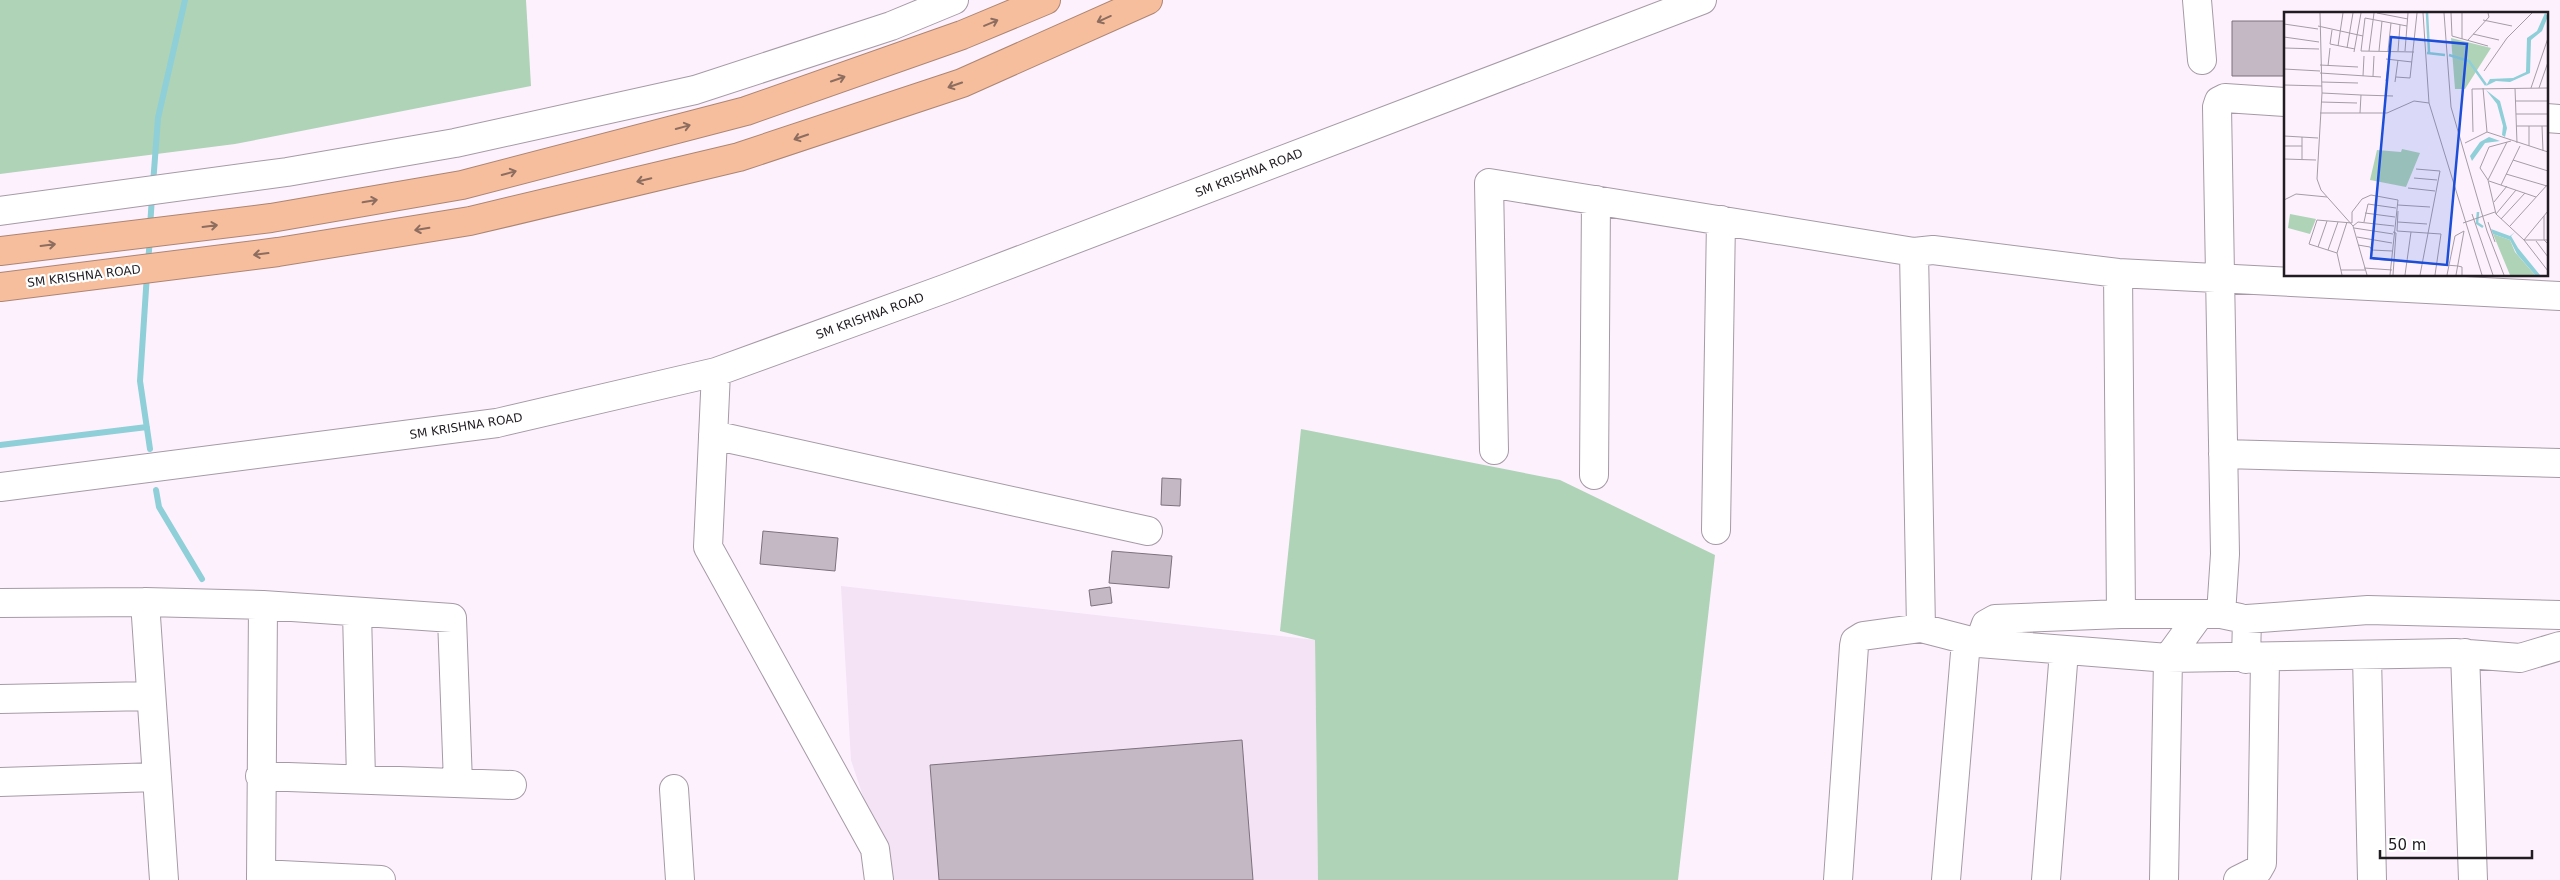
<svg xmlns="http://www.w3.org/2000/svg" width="2560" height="880" font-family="'DejaVu Sans',sans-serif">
<rect width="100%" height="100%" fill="#fdf1fe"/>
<path fill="#f4e2f5" d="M841,586L1315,640L1318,880H891L851,760Z"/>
<path fill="#afd3b7" d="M0,0H526L531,86L235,144L0,174Z
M1301,429L1560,480L1715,555L1678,880H1318L1315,640L1280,631Z"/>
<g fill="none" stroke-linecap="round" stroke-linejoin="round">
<path stroke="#8ecfd8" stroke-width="6" d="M153,184L158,118L185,0
M150,227L152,197
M148,262L150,239
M147,274L140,381L150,449
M0,445L147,427
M156,490L159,507L202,579"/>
</g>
<path fill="#c3b8c4" stroke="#7c717c" d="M2232,21H2285V76H2232Z
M1162,478L1181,479L1180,506L1161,505Z
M763,531L838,538L835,571L760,564Z
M1112,551L1172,556L1169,588L1109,583Z
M1110,587L1112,603L1091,606L1089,590Z
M1242,740L1253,880H939L930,765Z"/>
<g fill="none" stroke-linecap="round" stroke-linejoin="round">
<defs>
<path id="minor" d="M2197,0L2202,60
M2546,118L2560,119
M0,211L287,172L455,143L695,90L891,26L954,0
M1914,252L1921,628
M2118,273L2121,614
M716,372L708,547L875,849L879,880
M713,435L1148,531
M1494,450L1489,183L1914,252L1933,250L2118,273L2560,296
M2223,454L2560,463
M1594,475L1596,200
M0,487L497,423L716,372L947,288L1702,0
M1716,530L1721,220
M145,602L164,880
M0,603L145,602L263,605L452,618L458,783
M357,612L361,779
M2221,614L2225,554L2217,107L2219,101L2225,98L2285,102
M1979,643L1986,624L1995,619L2121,614H2221L2240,618
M2465,653L2473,880
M2367,656L2372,880
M2246,659L2247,619L2368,610L2560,615
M0,699L151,696
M260,776L512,785
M0,782L157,777
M674,789L680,880
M261,874L381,880
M261,880L263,605
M1838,880L1854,646L1855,641L1863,636L1921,628L1979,643L2168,658L2455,653L2520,658L2560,646
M1946,880L1966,641
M2046,880L2064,651
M2164,880L2168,658L2200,614
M2238,880L2258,870L2262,863L2265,658"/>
<path id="highway" d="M0,251L271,218L462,185L746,111L962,35L1046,0
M0,287L278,252L470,221L739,157L962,83L1148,0"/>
</defs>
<use href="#minor" stroke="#a59aa6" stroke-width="30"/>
<use href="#highway" stroke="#ac8572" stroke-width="30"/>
<use href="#minor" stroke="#fff" stroke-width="28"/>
<use href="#highway" stroke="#f7be9d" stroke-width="28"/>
</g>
<defs><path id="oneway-shaft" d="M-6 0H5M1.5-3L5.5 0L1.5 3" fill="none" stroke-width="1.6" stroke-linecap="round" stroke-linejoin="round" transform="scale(1.25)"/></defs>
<g stroke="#8c6d5f">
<use href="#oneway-shaft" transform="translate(1104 19) rotate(156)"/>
<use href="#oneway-shaft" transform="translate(991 23) rotate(-23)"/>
<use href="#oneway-shaft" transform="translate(838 79) rotate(-19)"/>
<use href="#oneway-shaft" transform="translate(955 85) rotate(161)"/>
<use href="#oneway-shaft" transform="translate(683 127) rotate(-15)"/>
<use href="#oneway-shaft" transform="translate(801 137) rotate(161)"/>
<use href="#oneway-shaft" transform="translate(509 173) rotate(-15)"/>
<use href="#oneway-shaft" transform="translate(644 180) rotate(167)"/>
<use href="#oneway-shaft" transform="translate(370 201) rotate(-10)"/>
<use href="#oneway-shaft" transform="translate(210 226) rotate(-7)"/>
<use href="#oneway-shaft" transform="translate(422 229) rotate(171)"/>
<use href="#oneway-shaft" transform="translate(48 245) rotate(-7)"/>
<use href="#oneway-shaft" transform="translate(261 254) rotate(173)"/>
</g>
<g text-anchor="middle" stroke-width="4.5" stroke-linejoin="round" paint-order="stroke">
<g font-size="12" fill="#201c21" stroke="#fff">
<text transform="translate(1249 173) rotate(-21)" y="4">SM KRISHNA ROAD</text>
<text transform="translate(84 276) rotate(-7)" y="4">SM KRISHNA ROAD</text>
<text transform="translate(870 316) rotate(-20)" y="4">SM KRISHNA ROAD</text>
<text transform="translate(466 426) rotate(-9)" y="4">SM KRISHNA ROAD</text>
</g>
</g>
<g transform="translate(2284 12)">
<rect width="264" height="264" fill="#fdf1fe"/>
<path d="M167,26L207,36L181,77H171ZM118,137L136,141L122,175L86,168L93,138L117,140ZM6,202L32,207L26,222L4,216ZM209,222L226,228L231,240L251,263H226Z" fill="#afd3b7"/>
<path d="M261,1L264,4L258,19L247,28L246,61L226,70L212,69L202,74L206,67L229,66L242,60L243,26L253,19ZM202,78L216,89L223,116L221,125L218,123L219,114L213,92ZM205,125L216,129L201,131L188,149L186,144L196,130ZM207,217L226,224L231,220L227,224L234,236L256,263H251L233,242L226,228L209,222Z" fill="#8ecfd8"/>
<path fill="none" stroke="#8ecfd8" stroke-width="2.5" d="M143,1L145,40M143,41L161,43M165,43L185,49L202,73M194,200L193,211L199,215"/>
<path fill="none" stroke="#a59ca6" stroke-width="1" d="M36,1L38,81L33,167L37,178L69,214L83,263M93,1L124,7M139,1L145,91L198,263M160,1L167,95L203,219L220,263M167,1L168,24L204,34M178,1V27M199,8L228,14M0,12L34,17M34,14L79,24M123,14L81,6L77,39L130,40M48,18L46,32L71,37M189,22L215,28M0,25L35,30M184,28L205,5L204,1M54,34L59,1M0,36L35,37M63,36L69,1M85,39L90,1M95,39L98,9M104,39L107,11M114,39L116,13M121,39L124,1M70,40L77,1M102,47L128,50M36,53L74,55M44,54L46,36M0,57L36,59M200,59L223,26L248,1M36,61L97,65M79,64L80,44M89,64L90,44M112,65L126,66L133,1M102,69L105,48M38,70L74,71M111,70L114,48M0,73L38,74M199,76L203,120M231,76L233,131M247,76L264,26M255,76L264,50M38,81L77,83M231,89H264M37,90L73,91M36,101H103L130,89L145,91M76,101L77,83L109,84M232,102H264M232,114H264M245,114V134M258,114L259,139M189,120L188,77L264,76M0,124L34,126M227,129L205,135L196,156L204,168L212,202L240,228L264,259M181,131L203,120L264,140M0,134H18M0,147L32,148M18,147V125M229,148L264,159M132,157L156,159L136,263M222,162L263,174M130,166L153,168M204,168L223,130M205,169L252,185M217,173L236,134M124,176L151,179M0,188L12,182L43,185M210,190L223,174M114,193L146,195M81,201L111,205M188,202L209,263M212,202L232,178M260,204V228L264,232M217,207L241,181M80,210L84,192L112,196M114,210L143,212M204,210L211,230M179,211L211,200M69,214L74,210L110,214M226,214L264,172M70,216L109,222M113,219L157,222L151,263M113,219L114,199M73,225L108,231M240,228L264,199M240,228H264M252,229L264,245M74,233L86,235L88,238L108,239M34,235L43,209M44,238L54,210M53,241L63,210M89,247L174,254L178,255V263M80,256L108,258M57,258H81M58,263L53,241L25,232L33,208L68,211V200L78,187L87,183L114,188L106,263M109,263L112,221L109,220M121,263L127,220M163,263L171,224L180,219M172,263L180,219"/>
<path fill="#1d4ed8" fill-opacity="0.15" stroke="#1d4ed8" stroke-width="2.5" d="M107,25L183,32L163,253L87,246Z"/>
<rect width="264" height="264" fill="none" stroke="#201c21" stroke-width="2.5"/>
</g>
<path d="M2380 850v8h152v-8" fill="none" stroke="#201c21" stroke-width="2.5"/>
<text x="2388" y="850" font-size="15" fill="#201c21" stroke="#ffffff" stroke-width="4" paint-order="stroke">50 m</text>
</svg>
